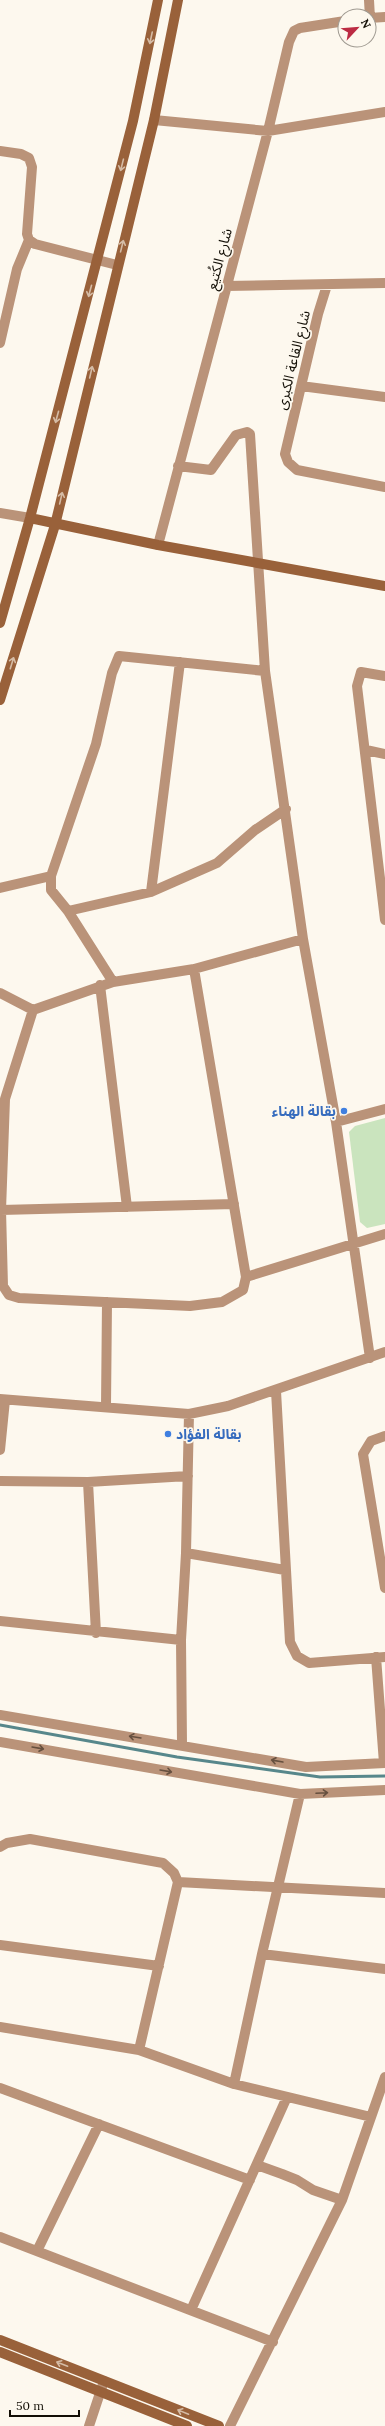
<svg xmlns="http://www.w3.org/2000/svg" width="385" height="2426" font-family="Lora,'Noto Sans Arabic',serif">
<rect width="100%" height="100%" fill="#fdf8ee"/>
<path fill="#cae4be" d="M385,1118V1224L367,1228L360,1222L349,1132L355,1126Z"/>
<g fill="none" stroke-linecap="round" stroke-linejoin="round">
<path stroke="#57878b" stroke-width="3" d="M0,1725L177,1757L320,1777L385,1776"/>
<path stroke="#ba9379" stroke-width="10" d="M369,0L370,18
M369,18L385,17
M154,120L268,131L385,112
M0,151L21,154L29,158L32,167L27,234L29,240L35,244L117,265
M327,285L318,314L285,454L288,462L297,470L385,487
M226,286L385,283
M0,343L17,269L29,240
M301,386L385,397
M178,466L211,470L236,435L247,432L250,434L265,671L303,939L336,1122L370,1358
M0,513L30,518
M158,545L268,131L289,42L294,31L300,28L345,21
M385,676L361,672L357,686L385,920
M366,750L385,754
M0,888L51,876
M151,892L180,662
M68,911L151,892L217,863L255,830L286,809
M113,982L68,911L51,890V876L96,744L112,673L119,656L265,671
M100,985L127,1207
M0,993L33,1010L5,1099L1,1210L3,1286L9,1295L19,1298L190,1306L222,1302L243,1290L246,1277L194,969
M33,1010L113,982L194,969L303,939
M336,1122L385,1109
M1,1210L234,1204
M246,1277L385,1234
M276,1391L290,1642L297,1656L309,1663L385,1657
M0,1399L189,1414L228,1406L385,1352
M106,1406L107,1302
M385,1436L371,1441L363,1454L385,1588
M0,1450L5,1400
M0,1481L88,1482L188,1476
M88,1482L96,1633
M186,1553L285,1570
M0,1621L181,1640
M376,1657L384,1763
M0,1715L306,1767L385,1763
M0,1742L300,1794L385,1790
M182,1744L181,1640L186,1553L189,1414
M0,1847L7,1843L30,1839L163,1863L174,1873L178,1882L139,2050
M178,1882L385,1893
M0,1945L159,1966
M262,1954L385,1969
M0,2027L139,2050L234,2084L371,2117
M234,2084L262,1954L300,1794
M0,2088L250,2180
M257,2165L282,2174L297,2180L313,2190L342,2200
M0,2237L273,2342
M37,2251L99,2124
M191,2310L287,2097
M89,2426L104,2381
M230,2426L342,2200L385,2077"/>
<path stroke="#99613a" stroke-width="10" d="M30,518L158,545L385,586
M0,623L30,518L133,121L158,0
M0,700L55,525L154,120L178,0
M0,2340L219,2426
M0,2352L187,2426"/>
</g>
<defs><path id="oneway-shaft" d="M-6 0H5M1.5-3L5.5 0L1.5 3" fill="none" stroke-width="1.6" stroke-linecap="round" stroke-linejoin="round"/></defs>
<g stroke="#d5bca6">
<use href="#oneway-shaft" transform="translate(151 38) rotate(102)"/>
<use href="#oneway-shaft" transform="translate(122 165) rotate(104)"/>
<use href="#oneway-shaft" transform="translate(122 246) rotate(-76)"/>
<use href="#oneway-shaft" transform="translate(90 291) rotate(105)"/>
<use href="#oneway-shaft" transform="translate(91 372) rotate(-77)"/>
<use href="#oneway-shaft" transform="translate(57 417) rotate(105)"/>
<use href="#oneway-shaft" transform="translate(61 498) rotate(-77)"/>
<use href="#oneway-shaft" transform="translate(12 663) rotate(-73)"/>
<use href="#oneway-shaft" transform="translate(62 2364) rotate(-159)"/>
<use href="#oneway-shaft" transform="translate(183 2412) rotate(-158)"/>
</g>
<g stroke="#66503f">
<use href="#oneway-shaft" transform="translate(135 1737) rotate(-171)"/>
<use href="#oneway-shaft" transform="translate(38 1748) rotate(10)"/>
<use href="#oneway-shaft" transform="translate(277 1761) rotate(-170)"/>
<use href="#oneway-shaft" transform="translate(166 1771) rotate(10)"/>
<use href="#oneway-shaft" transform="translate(322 1793) rotate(-3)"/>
</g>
<g fill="#3f7fe0" stroke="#fdf8ee" stroke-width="1.5">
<circle cx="344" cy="1111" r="4"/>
<circle cx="168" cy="1434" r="4"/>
</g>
<g text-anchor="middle" stroke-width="3.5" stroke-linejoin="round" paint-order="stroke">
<g font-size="14" fill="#120e05" stroke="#fdf8ee">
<text transform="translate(219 259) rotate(-75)" y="5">شارع الكُتيع</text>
<text transform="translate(293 360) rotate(-76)" y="5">شارع القاعة الكبرى</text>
</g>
<g font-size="14" font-weight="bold" fill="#366cbe" stroke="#fdf8ee" text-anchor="end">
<text x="336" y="1116">بقالة الهناء</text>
<text x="176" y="1439" text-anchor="start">بقالة الفؤاد</text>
</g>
</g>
<g transform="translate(357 28) rotate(64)"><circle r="19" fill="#fdf8ee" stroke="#9f9a91"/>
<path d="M0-3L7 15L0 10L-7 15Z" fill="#bc2b43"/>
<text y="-6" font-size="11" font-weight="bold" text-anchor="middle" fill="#120e05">N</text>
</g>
<path d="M10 2410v6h69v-6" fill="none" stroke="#120e05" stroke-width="2"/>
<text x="16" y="2410" font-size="12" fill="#120e05" stroke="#fdf8ee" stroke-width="3" paint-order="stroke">50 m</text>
</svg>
